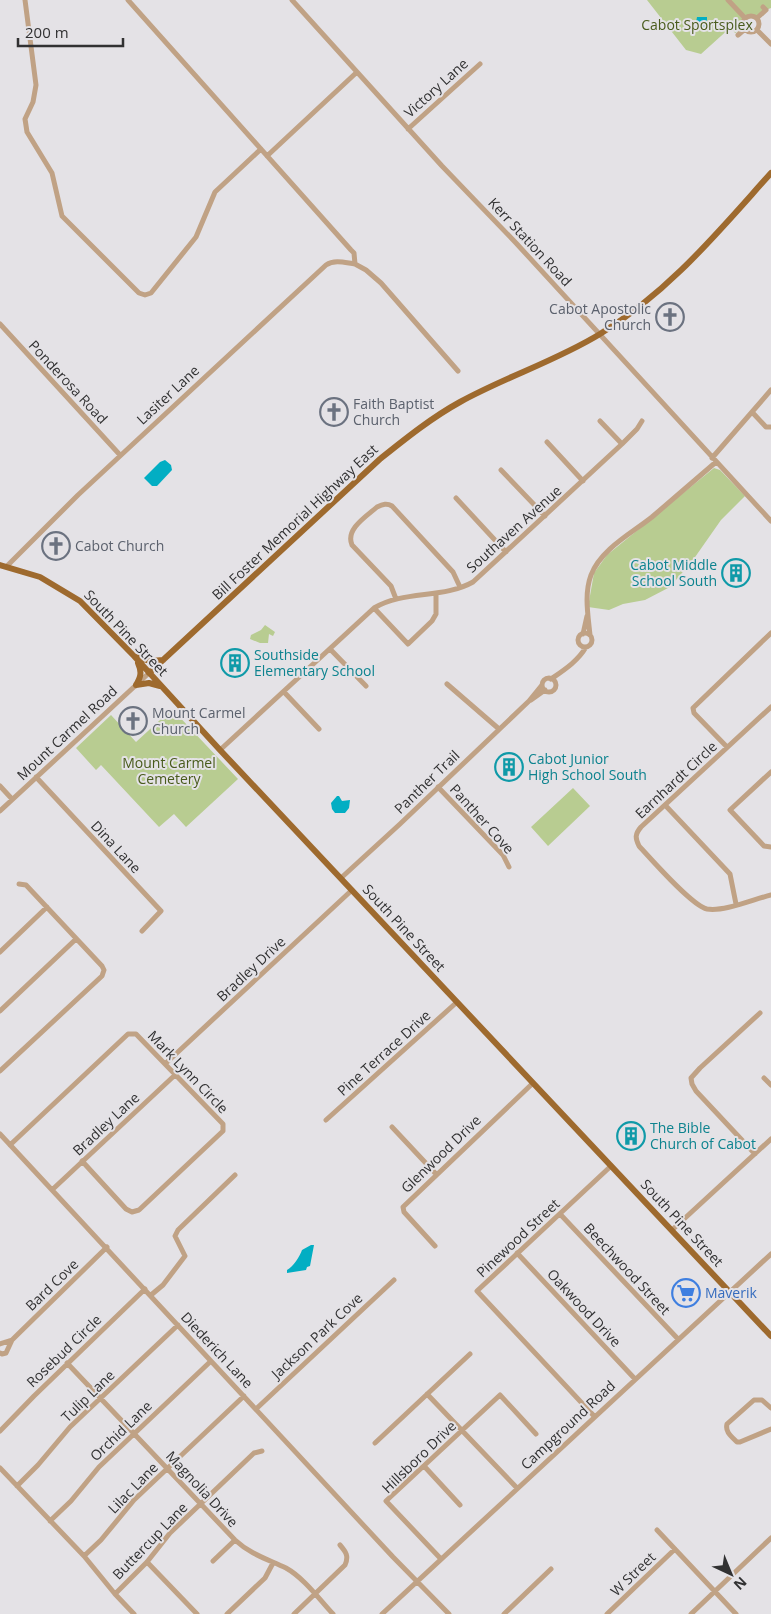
<svg xmlns="http://www.w3.org/2000/svg" width="771" height="1614" font-family="'Open Sans',sans-serif">
<rect width="100%" height="100%" fill="#e4e2e6"/>
<path fill="#b8cc91" d="M647,0H771V8L766,10L757,18L749,15L743,20L744,28L735,33L731,27L701,54L686,50Z
M714,468L720,470L745,496L721,520L693,560L670,587L645,600L623,604L609,610L588,607L594,573L607,555Z
M265,625L275,632L273,636L269,634L268,643H260L250,639L251,635L261,630Z
M172,709L238,779L186,827L174,814L159,827L101,765L96,770L76,748L111,715L136,742Z
M573,788L590,806L548,846L531,827Z"/>
<path fill="#02aec3" d="M697,17H707V22L709,24L706,27H701V29L695,28Z
M165,460L171,465L172,470L157,486H152L144,478L160,462Z
M337,796H339L342,801L350,800L349,808L345,813H335L332,809L331,803Z
M311,1245H314L310,1266L307,1267L306,1270L287,1273V1270C293,1267 300,1256 302,1250Z"/>
<g fill="none" stroke-linecap="round" stroke-linejoin="round">
<path stroke="#c0a285" stroke-width="5" d="M25,0L36,85L33,102L25,119L27,132L52,173L62,216L139,293L145,295L151,293L196,237L215,192L261,149
M128,0L351,250L354,253L355,264L366,270L381,283L458,371
M292,0L442,166L516,243L771,521
M728,0L745,18
M743 24a8 8 0 1 1 16 0a8 8 0 1 1-16 0Z
M757,18L766,10L763,7
M757,30L771,44
M738,35L745,29
M408,129L480,64
M267,156L357,72
M0,324L120,455
M752,412L766,427H771
M600,421L622,444
M547,442L583,481
M712,458L771,390
M501,470L545,516
M456,498L506,552
M7,566L78,495L326,265C335,259 346,263 355,264
M396,599L391,586L352,545C345,529 367,516 377,507C383,504 387,503 392,506L453,572L460,587
M374,608L408,644L432,621L436,614V593
M578 640a7 7 0 1 1 14 0a7 7 0 1 1-14 0Z
M583,634L587,616
M590,635C588,615 584,594 591,575C601,549 632,533 652,517C673,499 695,480 716,462
M330,649L366,686
M542 685a7 7 0 1 1 14 0a7 7 0 1 1-14 0Z
M551,679C564,670 578,661 586,647
M447,684L499,729
M284,692L319,729
M531,700L545,690
M771,707L641,827C635,834 635,838 639,846C651,859 692,906 707,909C724,912 754,899 771,895
M727,747L694,713L693,708L771,633
M220,750L374,608C404,590 443,599 473,582L622,444L637,429L642,421
M771,772L730,810L764,846L771,847
M36,777L161,911L142,931
M0,786L12,799
M438,787L503,855L509,867
M665,805L730,874L736,904
M0,811L149,673
M341,878L400,824L529,701L542,685
M0,952L47,907
M0,1011L76,939
M165,1064L352,890
M0,1071L102,976L104,970L102,966L26,885L19,884
M764,1078L771,1085
M326,1120L457,1002
M392,1127L436,1174
M0,1134L393,1557L449,1614
M10,1145L128,1034H136L223,1124V1131L139,1210L132,1212L126,1209L82,1161
M755,1154L696,1091L692,1084L691,1078L700,1068L760,1013
M53,1189L175,1075
M560,1214L678,1339
M672,1230L771,1139
M435,1246L404,1212L403,1207L533,1083
M517,1253L635,1379
M151,1295L163,1285L185,1256L175,1236L178,1230L235,1175
M0,1344L12,1340
M0,1353L2,1354L6,1353L12,1340L107,1247
M67,1363L235,1540C250,1554 267,1559 286,1568C304,1578 319,1599 333,1614
M427,1394L517,1488
M771,1408L762,1400H754L727,1424C725,1432 731,1436 737,1442H740L771,1429
M256,1409L394,1280
M594,1416L477,1291L611,1166
M0,1431L34,1396L145,1289
M375,1443L470,1354
M424,1466L460,1505
M0,1468L84,1556L115,1594L134,1614
M17,1486L38,1465L70,1427L178,1325
M50,1521L71,1501L99,1467L211,1361
M657,1530L736,1614
M84,1556L101,1540L134,1500L244,1396
M441,1559L386,1501L500,1395L536,1434
M213,1561L235,1540
M147,1562L197,1614
M115,1594L147,1562L170,1533L254,1453L262,1451
M227,1614L265,1578L273,1563
M294,1614L345,1565C349,1556 346,1552 340,1545
M382,1614L771,1254
M504,1614L551,1569
M607,1614L675,1549
M691,1614L771,1538"/>
<path stroke="#9e6a2e" stroke-width="6" d="M0,565L40,577L80,601L134,656L220,750L771,1336
M136,657L151,661L163,660
M149,673L380,459C405,439 431,418 460,402C505,377 556,361 600,334C669,292 718,232 771,173
M136,685C141,677 142,672 138,663
M136,685L149,683L160,686"/>
</g>
<defs>
<symbol id="church-ring" viewBox="-11 -11 22 22"><circle r="9.5" fill="#e4e2e6" stroke="#6b7280" stroke-width="1.5"/><path d="M-1.2-6h2.4v3.5h3.3v2.4h-3.3V6h-2.4V-.1h-3.3v-2.4h3.3Z" fill="#6b7280"/></symbol>
<symbol id="building-ring" viewBox="-11 -11 22 22"><circle r="9.5" fill="#e4e2e6" stroke="#0f9aa8" stroke-width="1.5"/><path d="M-4-6H4V6H1V3H-1V6H-4ZM-2.5-4.3h1.7v1.8h-1.7ZM.8-4.3h1.7v1.8H.8ZM-2.5-1h1.7V.8h-1.7ZM.8-1h1.7V.8H.8Z" fill="#0f9aa8"/></symbol>
<symbol id="supermarket-ring" viewBox="-11 -11 22 22"><circle r="9.5" fill="#e4e2e6" stroke="#3f7fe0" stroke-width="1.5"/><path d="M-6-5.5h2.5l.6 2H6L4.5 2H-2.5L-4.4-4H-6ZM-1.5 3.2a1.3 1.3 0 1 0 .1 0ZM3 3.2a1.3 1.3 0 1 0 .1 0Z" fill="#3f7fe0"/></symbol>
</defs>
<g fill-rule="evenodd">
<use href="#church-ring" x="654" y="301" width="32" height="32"/>
<use href="#church-ring" x="318" y="396" width="32" height="32"/>
<use href="#church-ring" x="40" y="530" width="32" height="32"/>
<use href="#building-ring" x="720" y="557" width="32" height="32"/>
<use href="#building-ring" x="219" y="647" width="32" height="32"/>
<use href="#church-ring" x="117" y="705" width="32" height="32"/>
<use href="#building-ring" x="493" y="751" width="32" height="32"/>
<use href="#building-ring" x="615" y="1120" width="32" height="32"/>
<use href="#supermarket-ring" x="670" y="1277" width="32" height="32"/>
</g>
<g text-anchor="middle" stroke-width="4" stroke-linejoin="round" paint-order="stroke">
<g font-size="14" fill="#495b1c" stroke="#e4e2e6">
<text x="697" y="30">Cabot Sportsplex</text>
<text x="169" y="768">Mount Carmel<tspan x="169" dy="16">Cemetery</tspan></text>
</g>
<g font-size="14" fill="#313132" stroke="#e4e2e6">
<text transform="translate(436 88) rotate(-42)" y="5">Victory Lane</text>
<text transform="translate(530 242) rotate(47)" y="5">Kerr Station Road</text>
<text transform="translate(68 382) rotate(47)" y="5">Ponderosa Road</text>
<text transform="translate(168 395) rotate(-43)" y="5">Lasiter Lane</text>
<text transform="translate(295 522) rotate(-43)" y="5">Bill Foster Memorial Highway East</text>
<text transform="translate(514 529) rotate(-42)" y="5">Southaven Avenue</text>
<text transform="translate(126 633) rotate(46)" y="5">South Pine Street</text>
<text transform="translate(67 733) rotate(-43)" y="5">Mount Carmel Road</text>
<text transform="translate(676 780) rotate(-43)" y="5">Earnhardt Circle</text>
<text transform="translate(427 782) rotate(-44)" y="5">Panther Trail</text>
<text transform="translate(482 819) rotate(48)" y="5">Panther Cove</text>
<text transform="translate(116 847) rotate(47)" y="5">Dina Lane</text>
<text transform="translate(404 928) rotate(47)" y="5">South Pine Street</text>
<text transform="translate(251 969) rotate(-43)" y="5">Bradley Drive</text>
<text transform="translate(384 1053) rotate(-42)" y="5">Pine Terrace Drive</text>
<text transform="translate(188 1072) rotate(46)" y="5">Mark Lynn Circle</text>
<text transform="translate(106 1124) rotate(-43)" y="5">Bradley Lane</text>
<text transform="translate(441 1154) rotate(-44)" y="5">Glenwood Drive</text>
<text transform="translate(682 1223) rotate(47)" y="5">South Pine Street</text>
<text transform="translate(518 1238) rotate(-43)" y="5">Pinewood Street</text>
<text transform="translate(627 1269) rotate(47)" y="5">Beechwood Street</text>
<text transform="translate(52 1285) rotate(-44)" y="5">Bard Cove</text>
<text transform="translate(584 1308) rotate(47)" y="5">Oakwood Drive</text>
<text transform="translate(317 1336) rotate(-43)" y="5">Jackson Park Cove</text>
<text transform="translate(217 1350) rotate(47)" y="5">Diederich Lane</text>
<text transform="translate(64 1351) rotate(-44)" y="5">Rosebud Circle</text>
<text transform="translate(88 1396) rotate(-44)" y="5">Tulip Lane</text>
<text transform="translate(568 1425) rotate(-43)" y="5">Campground Road</text>
<text transform="translate(121 1431) rotate(-44)" y="5">Orchid Lane</text>
<text transform="translate(419 1457) rotate(-44)" y="5">Hillsboro Drive</text>
<text transform="translate(133 1488) rotate(-46)" y="5">Lilac Lane</text>
<text transform="translate(202 1489) rotate(47)" y="5">Magnolia Drive</text>
<text transform="translate(150 1541) rotate(-46)" y="5">Buttercup Lane</text>
<text transform="translate(633 1574) rotate(-44)" y="5">W Street</text>
</g>
<g font-size="14" fill="#5b616d" stroke="#e4e2e6" text-anchor="start">
<text x="651" y="314" text-anchor="end">Cabot Apostolic<tspan x="651" dy="16">Church</tspan></text>
<text x="353" y="409">Faith Baptist<tspan x="353" dy="16">Church</tspan></text>
<text x="75" y="551">Cabot Church</text>
<text x="152" y="718">Mount Carmel<tspan x="152" dy="16">Church</tspan></text>
</g>
<g font-size="14" fill="#0d838f" stroke="#e4e2e6" text-anchor="start">
<text x="717" y="570" text-anchor="end">Cabot Middle<tspan x="717" dy="16">School South</tspan></text>
<text x="254" y="660">Southside<tspan x="254" dy="16">Elementary School</tspan></text>
<text x="528" y="764">Cabot Junior<tspan x="528" dy="16">High School South</tspan></text>
<text x="650" y="1133">The Bible<tspan x="650" dy="16">Church of Cabot</tspan></text>
</g>
<g font-size="14" fill="#366cbe" stroke="#e4e2e6" text-anchor="start">
<text x="705" y="1298">Maverik</text>
</g>
</g>
<g transform="translate(731 1574) rotate(136)" stroke="#e4e2e6" stroke-width="4" paint-order="stroke">
<path d="M0-4L9 19L0 12L-9 19Z" fill="#313132"/>
<text y="-8" font-size="14" font-weight="bold" text-anchor="middle" fill="#313132">N</text>
</g>
<path d="M18 38v8h105v-8" fill="none" stroke="#313132" stroke-width="2.5"/>
<text x="25" y="38" font-size="15" fill="#313132" stroke="#e4e2e6" stroke-width="4" paint-order="stroke">200 m</text>
</svg>
